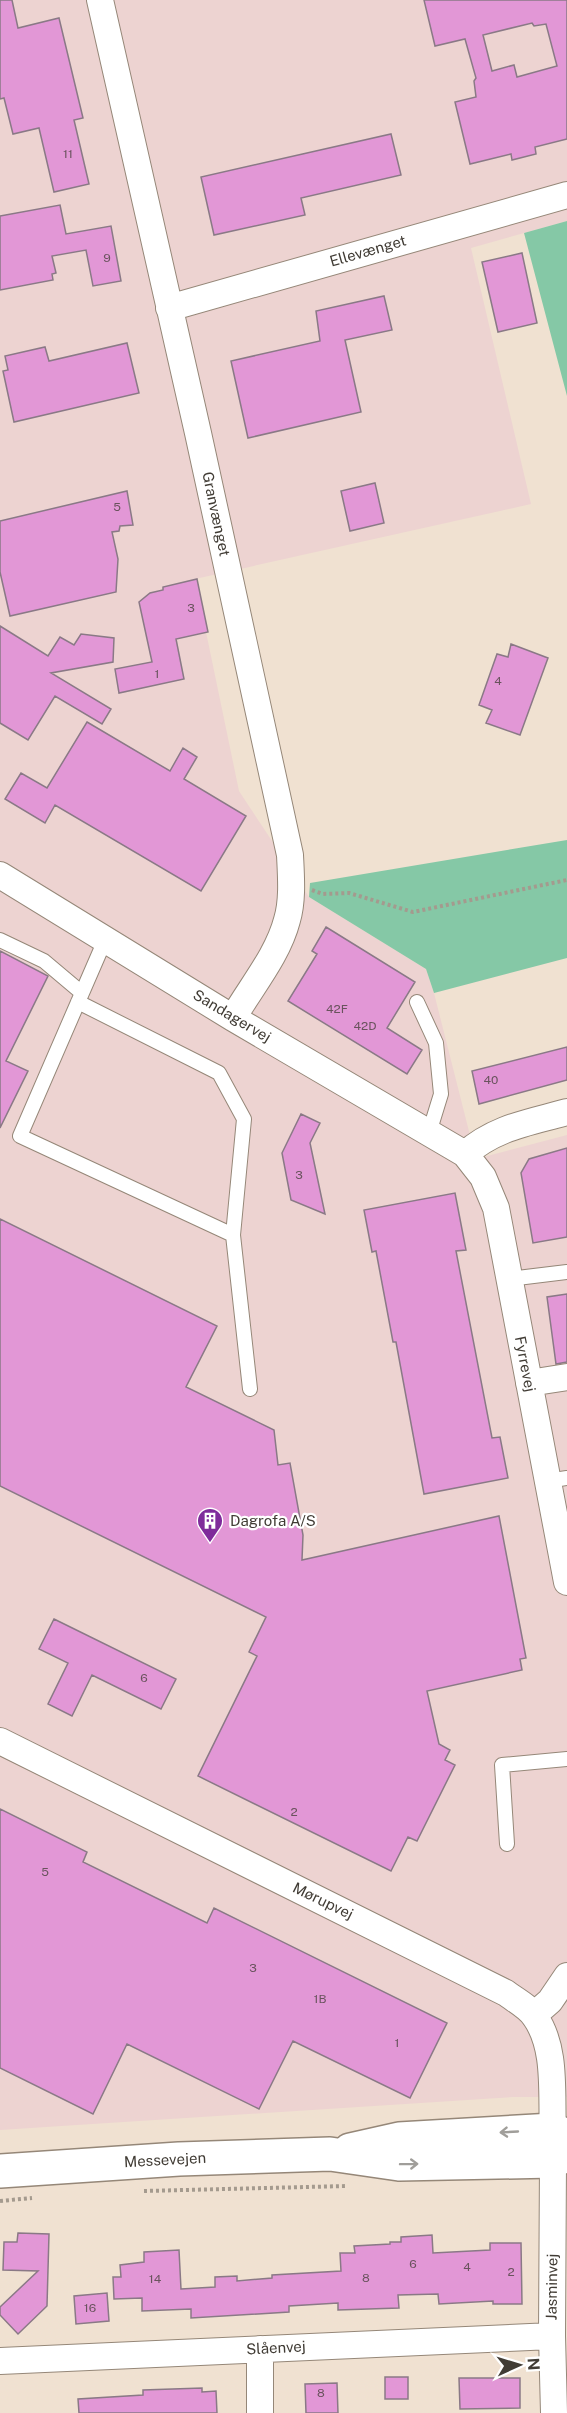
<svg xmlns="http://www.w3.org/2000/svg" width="567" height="2413" font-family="'Public Sans',sans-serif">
<rect width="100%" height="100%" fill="#f0e1d1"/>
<path fill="#edd3d1" d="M0,0H567V221L471,248L531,504L195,579L239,791L309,897L426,969L434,993L476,1159L567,1135V2097H512L0,2130Z"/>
<path fill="#85c8a6" d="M567,221V396L524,233Z
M567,840V958L434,993L426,969L309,897L310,883Z"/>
<path fill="#e297d6" stroke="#8a7986" stroke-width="1.5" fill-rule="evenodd" d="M0,0H12L18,28L59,18L83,118L74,120L89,184L54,192L39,128L13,134L4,98L0,99Z
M424,0H567V139L535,147L536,154L512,160L511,154L470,164L455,102L476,97L474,81L476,78L465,39L435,46ZM532,23L534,26L546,24L557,66L517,77L514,65L492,71L483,35Z
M391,134L401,175L301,198L305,215L214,235L201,177Z
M60,205L66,234L111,226L121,281L93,286L86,250L52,256L56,273L52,274L53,280L0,290V216Z
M522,253L537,323L498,332L482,262Z
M384,296L392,330L345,340L361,412L248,438L231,361L320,341L316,311Z
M127,343L139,393L14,422L3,371L8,370L5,356L45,347L49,361Z
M375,483L384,523L350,531L341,491Z
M127,491L133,525L120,526L119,531L112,532L118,559L116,592L10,616L0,572V521Z
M197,579L208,632L176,639L184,679L119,693L115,669L152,662L139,602L150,593L163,590V587Z
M0,626L48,656L60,637L74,645L81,634L114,638L113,662L51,673L111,709L102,724L55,696L28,740L0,723Z
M511,644L548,658L520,735L486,723L492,710L479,705L497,654L508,657Z
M87,722L170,771L183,748L197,757L184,779L246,816L201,891L55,805L45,823L5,799L21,773L47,788Z
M326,927L415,982L387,1028L422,1050L407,1074L288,1001L317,954L312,951Z
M0,951L48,976L6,1061L28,1071L0,1128Z
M567,1047V1080L479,1104L472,1071Z
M301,1114L320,1123L310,1143L325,1214L291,1200L282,1153Z
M567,1148V1237L533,1243L521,1173L529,1159Z
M455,1193L466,1250L456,1251L492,1438L500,1437L508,1478L424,1494L396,1342H393L376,1251L372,1252L364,1210Z
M0,1219L217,1326L186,1387L274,1430L278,1465L290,1463L303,1535L302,1560L499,1516L526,1658L520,1659L522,1670L427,1691L439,1744L450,1750L445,1760L455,1765L417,1841L408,1837L391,1871L198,1776L257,1656L249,1652L266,1617L0,1486Z
M567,1294V1362L556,1364L547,1297Z
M54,1619L176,1679L161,1709L92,1675L72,1716L48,1704L68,1663L39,1649Z
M0,1809L87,1852L83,1862L207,1923L214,1908L447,2023L410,2098L293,2041L259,2109L127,2044L93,2114L0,2068Z
M18,2233L49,2234L47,2306L18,2334L0,2315V2307L38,2271L3,2270L4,2242H17Z
M432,2235L433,2253L490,2250V2243H521L522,2304H493V2301L439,2304L438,2294L398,2295L399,2308L338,2310V2303L289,2306V2312L191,2318V2309L142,2311V2298L114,2299L113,2277H121L120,2265L144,2262V2252L179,2250L181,2289L215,2287V2277L237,2276V2281L272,2278V2275L341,2271L340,2253H355L354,2246L390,2244V2242H401V2237Z
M107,2293L109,2321L76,2324L74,2296Z
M385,2377H408V2399H385Z
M459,2378H520V2408L460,2409Z
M337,2383L338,2413H306L305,2384Z
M202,2388V2392L216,2391L217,2413H79L78,2399L143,2395V2390Z"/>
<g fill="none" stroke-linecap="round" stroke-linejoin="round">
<defs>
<path id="service" d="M0,940L44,961L82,993
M105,940L20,1136L233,1235L250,1389
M78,1002L219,1073L244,1119L233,1235
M417,1002L436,1043L441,1094L429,1133
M509,1279L567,1272
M547,1481L567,1478
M507,1844L502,1765L567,1759"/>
<path id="minor" d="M100,0L198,433L290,855C291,876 293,900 287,920C278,955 251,987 233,1018
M169,308L567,195
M0,875L233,1018L465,1154L483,1177L496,1208L567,1582
M465,1154C496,1127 528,1123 567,1112
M529,1383L567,1377
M0,1741L506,1993C515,2000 529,2007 535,2017C557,2048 551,2094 553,2130
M534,2015L550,2001L567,1976
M553,2161L552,2336L554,2413
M260,2349V2413
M0,2361L552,2336"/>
<path id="secondary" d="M350,2150L399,2139L553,2130L567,2136
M0,2171L179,2159L330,2154L399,2164L553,2161L567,2155"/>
</defs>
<use href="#service" stroke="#958778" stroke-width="16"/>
<use href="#minor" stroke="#958778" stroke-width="28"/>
<use href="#secondary" stroke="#958778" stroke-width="36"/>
<path stroke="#a49a8e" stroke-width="4" stroke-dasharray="3 3" stroke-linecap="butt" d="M312,890L323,894L349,893L413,912L567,880
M144,2191L347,2186
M0,2201L32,2198"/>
<use href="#service" stroke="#fff" stroke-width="14"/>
<use href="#minor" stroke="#fff" stroke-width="26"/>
<use href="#secondary" stroke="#fff" stroke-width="33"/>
</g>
<defs><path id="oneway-shaft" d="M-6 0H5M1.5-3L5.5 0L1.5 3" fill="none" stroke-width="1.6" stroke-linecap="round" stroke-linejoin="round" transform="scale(1.5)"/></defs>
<g stroke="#a09e9a">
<use href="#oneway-shaft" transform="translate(509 2132) rotate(177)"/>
<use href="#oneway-shaft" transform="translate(409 2164) rotate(-1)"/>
</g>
<defs>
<symbol id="building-pin" viewBox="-11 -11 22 30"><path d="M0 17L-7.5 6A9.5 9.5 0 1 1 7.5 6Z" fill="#7f2b9b" stroke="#fff"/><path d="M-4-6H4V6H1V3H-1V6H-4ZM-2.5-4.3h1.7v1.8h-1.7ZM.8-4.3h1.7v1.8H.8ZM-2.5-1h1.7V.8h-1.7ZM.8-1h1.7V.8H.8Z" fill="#fff"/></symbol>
</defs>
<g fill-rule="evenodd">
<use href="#building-pin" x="195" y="1506" width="30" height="40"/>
</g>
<g text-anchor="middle" stroke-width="4.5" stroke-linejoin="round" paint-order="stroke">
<g font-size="12" fill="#69535d">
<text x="68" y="158">11</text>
<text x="107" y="262">9</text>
<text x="117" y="511">5</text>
<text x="191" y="612">3</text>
<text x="157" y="678">1</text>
<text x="498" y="685">4</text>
<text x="337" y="1013">42F</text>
<text x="365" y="1030">42D</text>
<text x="491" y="1084">40</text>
<text x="299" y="1179">3</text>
<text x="144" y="1682">6</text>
<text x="294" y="1816">2</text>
<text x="45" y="1876">5</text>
<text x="253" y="1972">3</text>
<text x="320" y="2003">1B</text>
<text x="397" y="2047">1</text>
<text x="413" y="2268">6</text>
<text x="467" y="2271">4</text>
<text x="511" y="2276">2</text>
<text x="366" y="2282">8</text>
<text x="155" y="2283">14</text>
<text x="90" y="2312">16</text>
<text x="321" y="2397">8</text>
</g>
<g font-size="15" fill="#413c35" stroke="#fff">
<text transform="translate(368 251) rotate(-16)" y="5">Ellevænget</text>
<text transform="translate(216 514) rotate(78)" y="5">Granvænget</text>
<text transform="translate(232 1016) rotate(31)" y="5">Sandagervej</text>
<text transform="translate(525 1364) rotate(79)" y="5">Fyrrevej</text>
<text transform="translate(323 1901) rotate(26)" y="5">Mørupvej</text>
<text transform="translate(165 2160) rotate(-3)" y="5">Messevejen</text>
<text transform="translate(552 2287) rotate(-89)" y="5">Jasminvej</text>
<text transform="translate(276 2348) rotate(-3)" y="5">Slåenvej</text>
</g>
<g font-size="15" fill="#413c35" stroke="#fff" text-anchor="start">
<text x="230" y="1526">Dagrofa A/S</text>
</g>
</g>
<g transform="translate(519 2365) rotate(86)" stroke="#ffffff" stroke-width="4.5" paint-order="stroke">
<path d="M0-4.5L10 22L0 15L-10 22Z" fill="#413c35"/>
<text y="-9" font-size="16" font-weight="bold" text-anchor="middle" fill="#413c35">N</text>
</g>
</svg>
